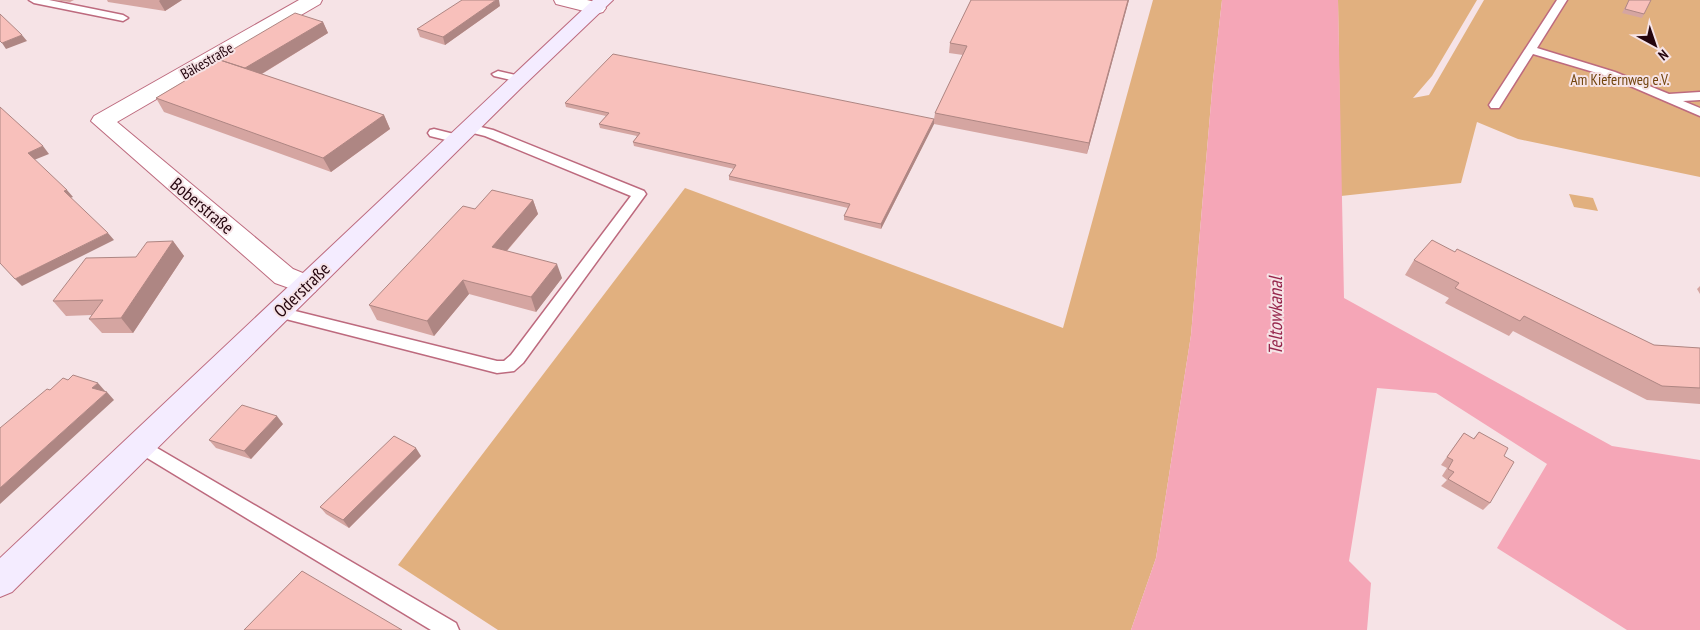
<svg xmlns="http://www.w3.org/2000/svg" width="1700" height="630" font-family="'PT Sans Narrow',sans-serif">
<rect width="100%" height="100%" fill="#f6e3e6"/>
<path fill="#e1b07f" d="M1153,0H1222L1213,80L1191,335L1156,558L1131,630H498L398,565L685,188L1063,328Z
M1338,0H1477L1432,76L1413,98L1429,95L1484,0H1700V177L1518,139L1477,122L1461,183L1341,196Z
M1569,194L1593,198L1598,211L1574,207Z"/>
<path fill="#f5a6b7" d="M1222,0H1338L1344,298L1612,446L1700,460V630H1627L1497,548L1547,464L1436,393L1377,388L1349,561L1371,583L1367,630H1131L1156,558L1191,335L1213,80Z"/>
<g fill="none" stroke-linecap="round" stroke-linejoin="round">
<defs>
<path id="lane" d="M29,0H49L123,15L128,18L123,21L34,3Z
M1557,0H1567L1537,48L1615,72L1669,94L1700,92V100L1683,101L1700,108V116L1607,76L1533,54L1499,108H1491L1489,105Z
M498,71L524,77L526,79L520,82L494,76L492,74Z
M469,124L493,130L644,191L646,194L523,363L514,371L497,373L274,316L272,312L274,308L279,307L497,361H504L511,355L631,196L485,136L465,131L463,128Z
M434,129L462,136L464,139L458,143L430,136L428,133L430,130Z
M140,438L456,623L459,630H431L134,450L132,445L134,440Z"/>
<path id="street" d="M299,0H322L320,4L117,122L293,269L315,278L319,285L315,292L306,294L275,283L91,121L94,116Z
M554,0H587L603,4L606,8L603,12L596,14L556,4Z"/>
<path id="secondary" d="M593,0H613L523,86L12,592L0,597V558Z"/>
</defs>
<use href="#lane" stroke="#bd6a7e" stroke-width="3"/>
<use href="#street" stroke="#bd6a7e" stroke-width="2"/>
<use href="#secondary" stroke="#bd6a7e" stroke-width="2"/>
<use href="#lane" fill="#fff" fill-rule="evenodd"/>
<use href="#street" fill="#fff" fill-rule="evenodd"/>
<use href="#secondary" fill="#f4ecff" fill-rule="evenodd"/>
</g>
<path fill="#d5a5a1" d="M52,0H74L70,2Z
M107,0H182L165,11L108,2Z
M971,0H1129L1087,154L934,124L881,229L844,220V216L848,208L729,180V176L734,169L634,146L633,142L637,136L600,128L599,124L606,116L566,107L565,103L934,119L935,113L963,55L949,53L950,43Z
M1629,0H1651L1642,18L1622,13Z
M500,6L445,45L420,37L417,29Z
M323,22L328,33L262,74L384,115L390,129L331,172L164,112L156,98L216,62L215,60Z
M533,200L538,214L507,251L562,278L536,312L469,294L434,336L377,320L369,305L475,209Z
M173,241L184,256L133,333H102L89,319L92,315L66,316L53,301L136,257Z
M1414,260L1654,345L1700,348V404L1647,400L1513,331L1509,336L1445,303L1449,298L1405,275Z
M1700,286V294L1697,289Z
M283,424L251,459L216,448L209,440Z
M1479,432L1504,456L1490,503L1483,510L1441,486L1447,480L1442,476L1447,468L1441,465L1464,433L1473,439Z
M421,456L349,528L326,514L320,507Z"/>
<path fill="#ae8683" d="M160,0H182L165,11L159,1Z
M496,0H499L500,6L445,45L443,37Z
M1128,0H1129L1087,154L1089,143Z
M323,22L328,33L250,81L243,69Z
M22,35L27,41L6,49L2,43Z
M384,115L390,129L331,172L323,158Z
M934,119V124L881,229V224Z
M43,146L49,154L34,160L28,153Z
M67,190L73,197L70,198L64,191Z
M533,200L538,214L497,262L492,247Z
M108,233L114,240L22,286L15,279Z
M173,241L184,256L133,333L121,318Z
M557,264L562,278L536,312L531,297Z
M463,280L469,294L434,336L427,321Z
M98,383L105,391L99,395L92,388Z
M107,392L114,400L0,504V488Z
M277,416L283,424L251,459L244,451Z
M416,448L421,456L349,528L343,520Z"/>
<path fill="#f8c0bb" stroke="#ae8683" d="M462,0H496L443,37L417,29Z
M971,0H1128L1089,143L935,113L967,46L950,43Z
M1629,0H1651L1644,14L1625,9Z
M295,13L323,22L245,68L220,60L218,61L215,60Z
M0,14L22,35L2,43L0,41Z
M613,54L934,119L881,224L844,216L850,204L729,176L736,165L633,142L640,133L599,124L609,113L565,103Z
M220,60L384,115L323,158L156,98Z
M0,107L43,146L28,153L67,190L64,191L108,233L15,279L0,263Z
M492,190L533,200L492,247L557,264L531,297L463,280L427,321L369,305L463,206L475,209Z
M1432,240L1455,252L1457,249L1654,345L1700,348V388L1662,386L1524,316L1520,321L1455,288L1459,283L1414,260Z
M173,241L121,318L89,319L103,300L53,301L86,258L136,257L147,242Z
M73,375L98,383L92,388L107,392L0,488V428L47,389L50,390L63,378L68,380Z
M242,405L277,416L244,451L209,440Z
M1479,432L1508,448L1504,456L1514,462L1490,503L1448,479L1454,472L1448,469L1453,460L1447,457L1464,433L1474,439Z
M394,436L416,448L343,520L320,507Z
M302,571L402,630H244Z"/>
<g text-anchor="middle" stroke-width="4" stroke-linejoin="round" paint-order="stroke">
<g font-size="15" fill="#24050e" stroke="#f6e3e6">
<text transform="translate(207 61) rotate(-30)" y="5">Bäkestraße</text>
</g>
<g font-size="15" fill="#72450e" stroke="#f6e3e6">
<text x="1620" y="85">Am Kiefernweg e.V.</text>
</g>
<g font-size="18" fill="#24050e" stroke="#f6e3e6">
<text transform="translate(202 206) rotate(40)" y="6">Boberstraße</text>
<text transform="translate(302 290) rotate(-44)" y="6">Oderstraße</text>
</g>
<g font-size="19" font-style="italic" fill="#96264c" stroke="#f6e3e6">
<text transform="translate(1275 316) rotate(-90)" y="7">Teltowkanal</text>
</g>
</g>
<g transform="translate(1655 45) rotate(140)" stroke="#f6e3e6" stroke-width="4" paint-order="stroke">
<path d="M0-4L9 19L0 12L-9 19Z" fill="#24050e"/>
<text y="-8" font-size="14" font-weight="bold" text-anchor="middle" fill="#24050e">N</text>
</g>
</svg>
